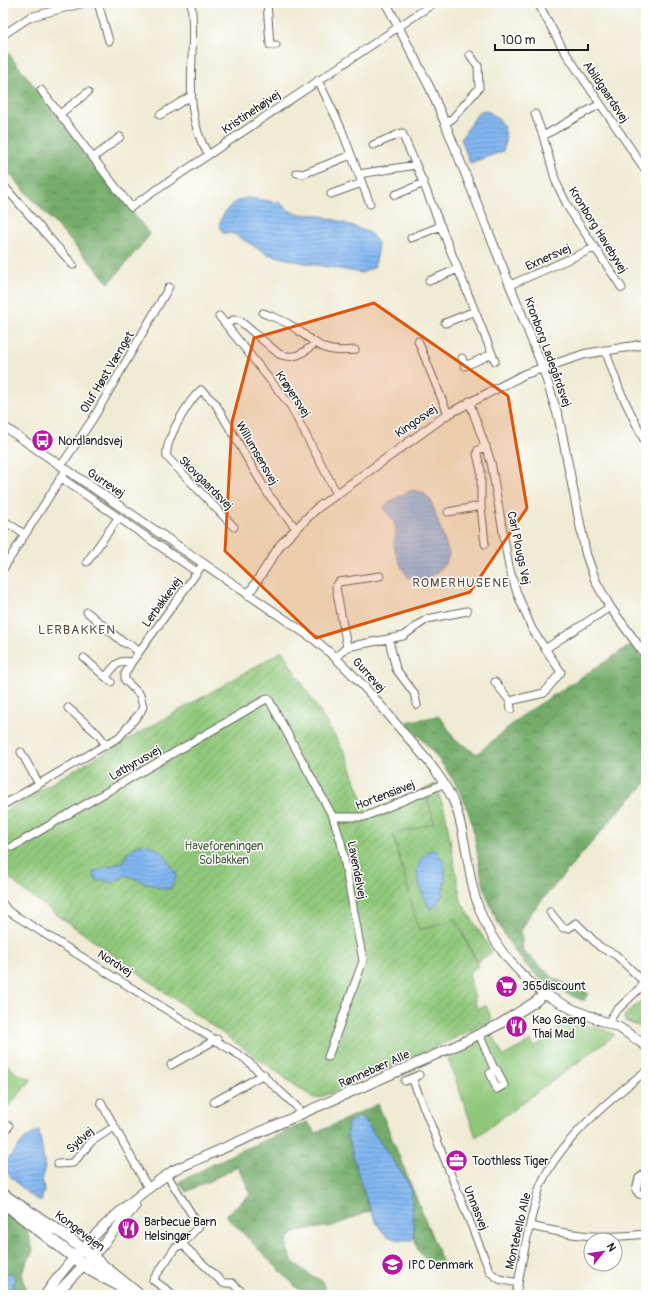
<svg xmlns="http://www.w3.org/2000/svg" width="649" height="1298" font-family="Pangolin,sans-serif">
<defs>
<pattern id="forest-crowns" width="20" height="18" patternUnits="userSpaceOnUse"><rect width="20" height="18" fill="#74ac6a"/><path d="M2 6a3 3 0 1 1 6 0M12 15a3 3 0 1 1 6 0" fill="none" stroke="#5e8b56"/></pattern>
<pattern id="park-dots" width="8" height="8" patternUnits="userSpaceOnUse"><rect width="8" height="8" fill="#90c77a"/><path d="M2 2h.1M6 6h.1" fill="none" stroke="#7caa69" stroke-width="1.8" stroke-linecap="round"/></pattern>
<pattern id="garden-furrows" width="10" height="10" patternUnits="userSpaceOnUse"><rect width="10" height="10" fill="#90c77a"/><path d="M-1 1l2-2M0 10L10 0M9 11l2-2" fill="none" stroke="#7caa69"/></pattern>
<pattern id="water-rules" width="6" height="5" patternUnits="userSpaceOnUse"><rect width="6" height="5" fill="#81b6f0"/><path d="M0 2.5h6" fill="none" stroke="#6f9ccd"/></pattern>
</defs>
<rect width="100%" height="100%" fill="#fff"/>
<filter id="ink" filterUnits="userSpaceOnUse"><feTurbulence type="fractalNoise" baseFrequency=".025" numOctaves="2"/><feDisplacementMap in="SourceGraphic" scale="8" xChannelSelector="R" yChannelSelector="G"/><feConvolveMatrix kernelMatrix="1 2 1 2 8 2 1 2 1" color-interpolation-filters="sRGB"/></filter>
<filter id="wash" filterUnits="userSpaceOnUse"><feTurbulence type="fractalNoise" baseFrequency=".012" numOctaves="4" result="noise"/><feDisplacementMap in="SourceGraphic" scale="16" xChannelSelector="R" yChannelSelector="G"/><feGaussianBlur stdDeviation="0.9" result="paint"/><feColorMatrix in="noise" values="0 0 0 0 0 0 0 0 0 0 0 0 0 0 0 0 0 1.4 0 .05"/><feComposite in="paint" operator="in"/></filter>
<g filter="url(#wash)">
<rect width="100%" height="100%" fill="#efebd4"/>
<path fill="#90c77a" stroke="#56724b" d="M567,1016L579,1023L605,1030L615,1035L476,1137L447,1056L493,1034L503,1056L531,1041L535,1047L563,1024Z
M3,1060L17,1074L32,1079L3,1113Z"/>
<path fill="url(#forest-crowns)" stroke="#486443" d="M3,46L150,235L109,283L3,167Z
M631,645L646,662V783L618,812L530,914L521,931L523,951L555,979L588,993L584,1001C573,996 561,992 551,986C514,964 488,911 480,870C476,848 474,825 466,805C452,772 429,747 406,722L438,716L444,722L455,740L477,754L523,715Z
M378,1104L444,1266L433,1265L418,1251L414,1236L411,1192L406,1179L363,1118L358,1117L347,1135L370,1211L333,1226L296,1231L288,1239L287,1248L292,1261L307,1273L322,1281L326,1295H304L225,1215L251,1194L238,1167L186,1192L179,1182L235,1153L307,1122L316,1133Z
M3,1211L26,1228L33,1250L22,1273L27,1295H11L15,1283L4,1275L3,1277Z"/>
<path fill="url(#park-dots)" stroke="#56724b" d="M435,784L445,811L461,901L492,952L477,962L456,919L419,930L393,834L434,823L425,789Z
M646,996V1029L625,1021L624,1016Z"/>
<path fill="url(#garden-furrows)" stroke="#56724b" d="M282,651L347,756L367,813L425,789L434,823L393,835L419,930L456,919L478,966L469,973L477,1009L486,1006L492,1020L451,1040L319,1098H313L24,891L3,872V812C95,756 190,706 282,651Z"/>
<path fill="url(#water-rules)" stroke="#4e6986" d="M484,110C504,118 509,131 503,151L470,163L461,139L478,113Z
M249,198L280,203L287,209L296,214L318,215L342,222L370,233L378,243L377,257L374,267L362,273L300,262L267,254L234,234L223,233L219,225C224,210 233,199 249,198Z
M412,490L424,493L431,501L449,554C447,567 435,573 425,580L408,577C401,567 395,556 394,542C394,539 396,536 396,533C396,522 390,515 383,508L389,502Z
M140,844C162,845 167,859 177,876L170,889H163L125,875L113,883L103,880L97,881L93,872L122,862L128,853Z
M434,848C438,853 442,858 444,864C447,879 444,902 430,910C420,886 405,865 434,848Z
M358,1117L363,1118L406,1179L411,1192L414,1236L412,1240C404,1240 395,1240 388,1236C369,1226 354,1156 347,1135L348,1123Z
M39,1130L45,1168L42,1177L44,1190L41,1202L27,1193L6,1172L5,1163L26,1138Z
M10,1273L15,1276L11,1295H3V1277L4,1275Z"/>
</g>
<g filter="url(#ink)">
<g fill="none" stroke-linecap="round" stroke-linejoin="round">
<defs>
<path id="minor" d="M98,3L109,41
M191,3C198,54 179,108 208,154
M267,3L270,45H276
M538,3L563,49L646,171
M3,35L30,17L84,3
M318,80L341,128L370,204
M41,90L131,207L434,3
M600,104L543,136L556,182L569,209L622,288
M60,114L88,92
M535,114L543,136
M160,115L191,96
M445,123L452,119L479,88L478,66L470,55
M373,145L402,133L416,165
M93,158L120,137
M297,173L303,174L351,155
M359,174L416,165L495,361
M3,185L73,265
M331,194L362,183
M395,195L424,183
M411,238L441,226
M429,281L458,269
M510,285L594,248
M263,313C273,317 283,320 292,326C317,343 321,354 355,350
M219,316L290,405L337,494
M445,323L475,311
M226,325L233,320L240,321L279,354C293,360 303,354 314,344
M418,341L448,414
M605,350L620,391L646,444
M462,358L465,366L492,354
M469,401L491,462L509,567L517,593L532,629L561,672L544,693L510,701
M61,466L94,417L169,287
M60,477L197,572
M448,512L481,506
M3,520L24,534
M234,527L167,457C164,441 189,400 201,390L215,403L268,494L295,527
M485,544L481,506V471L477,454L478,450L486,446
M87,562L118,518
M3,569L66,470
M87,612L124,643L129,644L139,652
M389,640L396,669L414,693L417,705
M347,647L336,587L339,582L380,576
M545,649L610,607
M336,657L347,647L403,636L427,619L467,611
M84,658L111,682
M106,677C112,669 119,657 131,663
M495,682L510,701L511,709
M68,708L98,734L106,745
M21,752L39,784
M3,805L119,737L140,713L143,707L140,695L125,680V674L131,663L203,564
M333,817H364L443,784
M12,847L268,698L333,817L341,842L363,961L328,1057
M3,904L8,911L244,1058L296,1106L301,1115
M550,912L563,928H569L576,923L600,947L616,955L642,980V986L615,1012L608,1023
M479,1034L495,1071L497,1070L504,1085L497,1089L490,1073L495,1071
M171,1065L217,1039
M412,1078L490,1272L499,1279L518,1283
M405,1081L419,1075
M101,1102L148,1188
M214,1102L264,1074
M3,1132L9,1126
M58,1164L73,1163L92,1141L114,1127
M646,1173L639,1178L636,1190L639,1194L646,1196
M167,1175L199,1226L182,1244L175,1248L153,1280L174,1295
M530,1226C574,1236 601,1239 646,1234
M182,1244L223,1283H232L245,1295
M516,1295C522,1261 528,1226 538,1193C551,1148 610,1099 646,1071"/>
<path id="tertiary" d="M386,3L430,88L445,123L543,368L559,419L586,554L596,582L610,607L646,656
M3,426L315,640C348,667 375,698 402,731C422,754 446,779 456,808C465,834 467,862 473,888C483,932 510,967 544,994
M248,595L281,544L316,509L448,414L525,374L585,354L646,344"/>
<path id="secondary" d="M45,1295C79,1246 125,1203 174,1170L453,1047L498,1025L535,1002L544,994L572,1009L620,1028L646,1046
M55,1295L100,1248L135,1206"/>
<path id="primary" d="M3,1195L65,1235L139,1295
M4,1203L92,1271L130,1291"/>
</defs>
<use href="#minor" stroke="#66645c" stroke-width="9"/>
<use href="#tertiary" stroke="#66645c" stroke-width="10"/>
<use href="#secondary" stroke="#66645c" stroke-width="11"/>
<use href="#primary" stroke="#66645c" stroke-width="13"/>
<use href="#minor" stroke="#fff" stroke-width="7"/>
<use href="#tertiary" stroke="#fff" stroke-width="8"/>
<use href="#secondary" stroke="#fff" stroke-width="9"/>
<use href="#primary" stroke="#fff" stroke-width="11"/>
</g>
</g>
<path fill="#de560d" fill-opacity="0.2" stroke="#de560d" stroke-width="3" stroke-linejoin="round" d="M374,303L508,396L527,508L470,592L316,638L225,551L232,422L254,338Z"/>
<defs>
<symbol id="bus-disc" viewBox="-11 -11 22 22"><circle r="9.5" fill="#b5179e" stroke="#fff"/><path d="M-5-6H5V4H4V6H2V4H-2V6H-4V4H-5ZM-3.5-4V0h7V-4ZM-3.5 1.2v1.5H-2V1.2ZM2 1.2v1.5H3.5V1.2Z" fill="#fff"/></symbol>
<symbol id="supermarket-disc" viewBox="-11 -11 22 22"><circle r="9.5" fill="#b5179e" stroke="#fff"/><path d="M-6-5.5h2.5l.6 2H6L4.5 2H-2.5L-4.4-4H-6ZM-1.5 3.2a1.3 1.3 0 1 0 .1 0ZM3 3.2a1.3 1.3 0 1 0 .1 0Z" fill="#fff"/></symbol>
<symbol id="restaurant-disc" viewBox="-11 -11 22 22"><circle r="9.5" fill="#b5179e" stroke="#fff"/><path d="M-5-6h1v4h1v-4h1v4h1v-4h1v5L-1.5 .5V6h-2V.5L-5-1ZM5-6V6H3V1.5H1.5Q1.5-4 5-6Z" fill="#fff"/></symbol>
<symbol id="office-disc" viewBox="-11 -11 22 22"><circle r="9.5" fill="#b5179e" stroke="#fff"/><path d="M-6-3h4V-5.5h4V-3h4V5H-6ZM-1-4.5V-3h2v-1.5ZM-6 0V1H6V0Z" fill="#fff"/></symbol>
<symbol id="school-disc" viewBox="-11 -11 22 22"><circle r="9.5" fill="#b5179e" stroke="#fff"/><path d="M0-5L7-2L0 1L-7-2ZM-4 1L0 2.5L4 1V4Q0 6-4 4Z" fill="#fff"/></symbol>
</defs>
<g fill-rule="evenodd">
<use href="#bus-disc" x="30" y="428" width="25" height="25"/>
<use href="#supermarket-disc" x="494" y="974" width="25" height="25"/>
<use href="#restaurant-disc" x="504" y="1014" width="25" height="25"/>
<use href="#office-disc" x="444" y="1148" width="25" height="25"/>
<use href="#restaurant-disc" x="116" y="1216" width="25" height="25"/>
<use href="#school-disc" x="380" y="1252" width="25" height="25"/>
</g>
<g text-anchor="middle" stroke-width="3" stroke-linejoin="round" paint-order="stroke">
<g font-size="12" fill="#1c1c1c" stroke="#fff">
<text transform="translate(606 92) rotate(56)" y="4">Abildgaardsvej</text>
<text transform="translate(251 112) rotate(-34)" y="4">Kristinehøjvej</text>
<text transform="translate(598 230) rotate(58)" y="4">Kronborg Havebyvej</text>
<text transform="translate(548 257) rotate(-24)" y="4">Exnersvej</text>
<text transform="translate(548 352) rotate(70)" y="4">Kronborg Ladegårdsvej</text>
<text transform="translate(107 372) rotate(-59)" y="4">Oluf Høst Vænget</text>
<text transform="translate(293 394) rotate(56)" y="4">Krøyersvej</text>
<text transform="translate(416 421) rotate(-35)" y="4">Kingosvej</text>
<text transform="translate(257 453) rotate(60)" y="4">Willumsensvej</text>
<text transform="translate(106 483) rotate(34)" y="4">Gurrevej</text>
<text transform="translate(206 483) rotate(45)" y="4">Skovgaardsvej</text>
<text transform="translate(519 548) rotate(78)" y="4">Carl Plougs Vej</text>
<text transform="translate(162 602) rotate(-54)" y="4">Lerbakkevej</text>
<text transform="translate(369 675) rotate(48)" y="4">Gurrevej</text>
<text transform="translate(135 763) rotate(-30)" y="4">Lathyrusvej</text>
<text transform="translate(385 795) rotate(-21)" y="4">Hortensiavej</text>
<text transform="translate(357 870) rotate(79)" y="4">Lavendelvej</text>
<text transform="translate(115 963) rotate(32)" y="4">Nordvej</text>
<text transform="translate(374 1069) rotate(-24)" y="4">Rønnebær Alle</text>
<text transform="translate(80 1140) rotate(-42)" y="4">Sydvej</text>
<text transform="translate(476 1208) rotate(68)" y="4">Unnasvej</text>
<text transform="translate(80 1231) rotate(37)" y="4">Kongevejen</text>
<text transform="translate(518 1231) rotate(-77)" y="4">Montebello Alle</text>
</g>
<g font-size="12" fill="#1c1c1c" stroke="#fff" text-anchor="start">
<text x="58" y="445">Nordlandsvej</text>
<text x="522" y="990">365discount</text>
<text x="532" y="1024">Kao Gaeng<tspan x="532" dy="14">Thai Mad</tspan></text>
<text x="472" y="1165">Toothless Tiger</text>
<text x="144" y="1226">Barbecue Barn<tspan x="144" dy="14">Helsingør</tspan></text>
<text x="408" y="1269">IPC Denmark</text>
</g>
<g font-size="12" fill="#4a6042" stroke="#fff">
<text x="224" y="850">Haveforeningen<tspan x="224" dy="14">Solbakken</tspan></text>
</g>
<g font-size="13" letter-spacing="1" fill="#5b4a3a" stroke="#fff">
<text x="461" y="587">ROMERHUSENE</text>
<text x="77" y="634">LERBAKKEN</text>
</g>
</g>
<rect width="649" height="1298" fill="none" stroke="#fff" stroke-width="16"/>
<g transform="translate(603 1252) rotate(60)"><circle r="19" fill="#ffffff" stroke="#a4a4a4"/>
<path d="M0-3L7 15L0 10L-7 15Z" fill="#b5179e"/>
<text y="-6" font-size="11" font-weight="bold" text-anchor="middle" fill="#1c1c1c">N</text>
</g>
<path d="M495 44v6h93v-6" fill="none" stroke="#1c1c1c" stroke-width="2"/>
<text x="501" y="44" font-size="12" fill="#1c1c1c" stroke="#ffffff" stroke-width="3" paint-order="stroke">100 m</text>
</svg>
